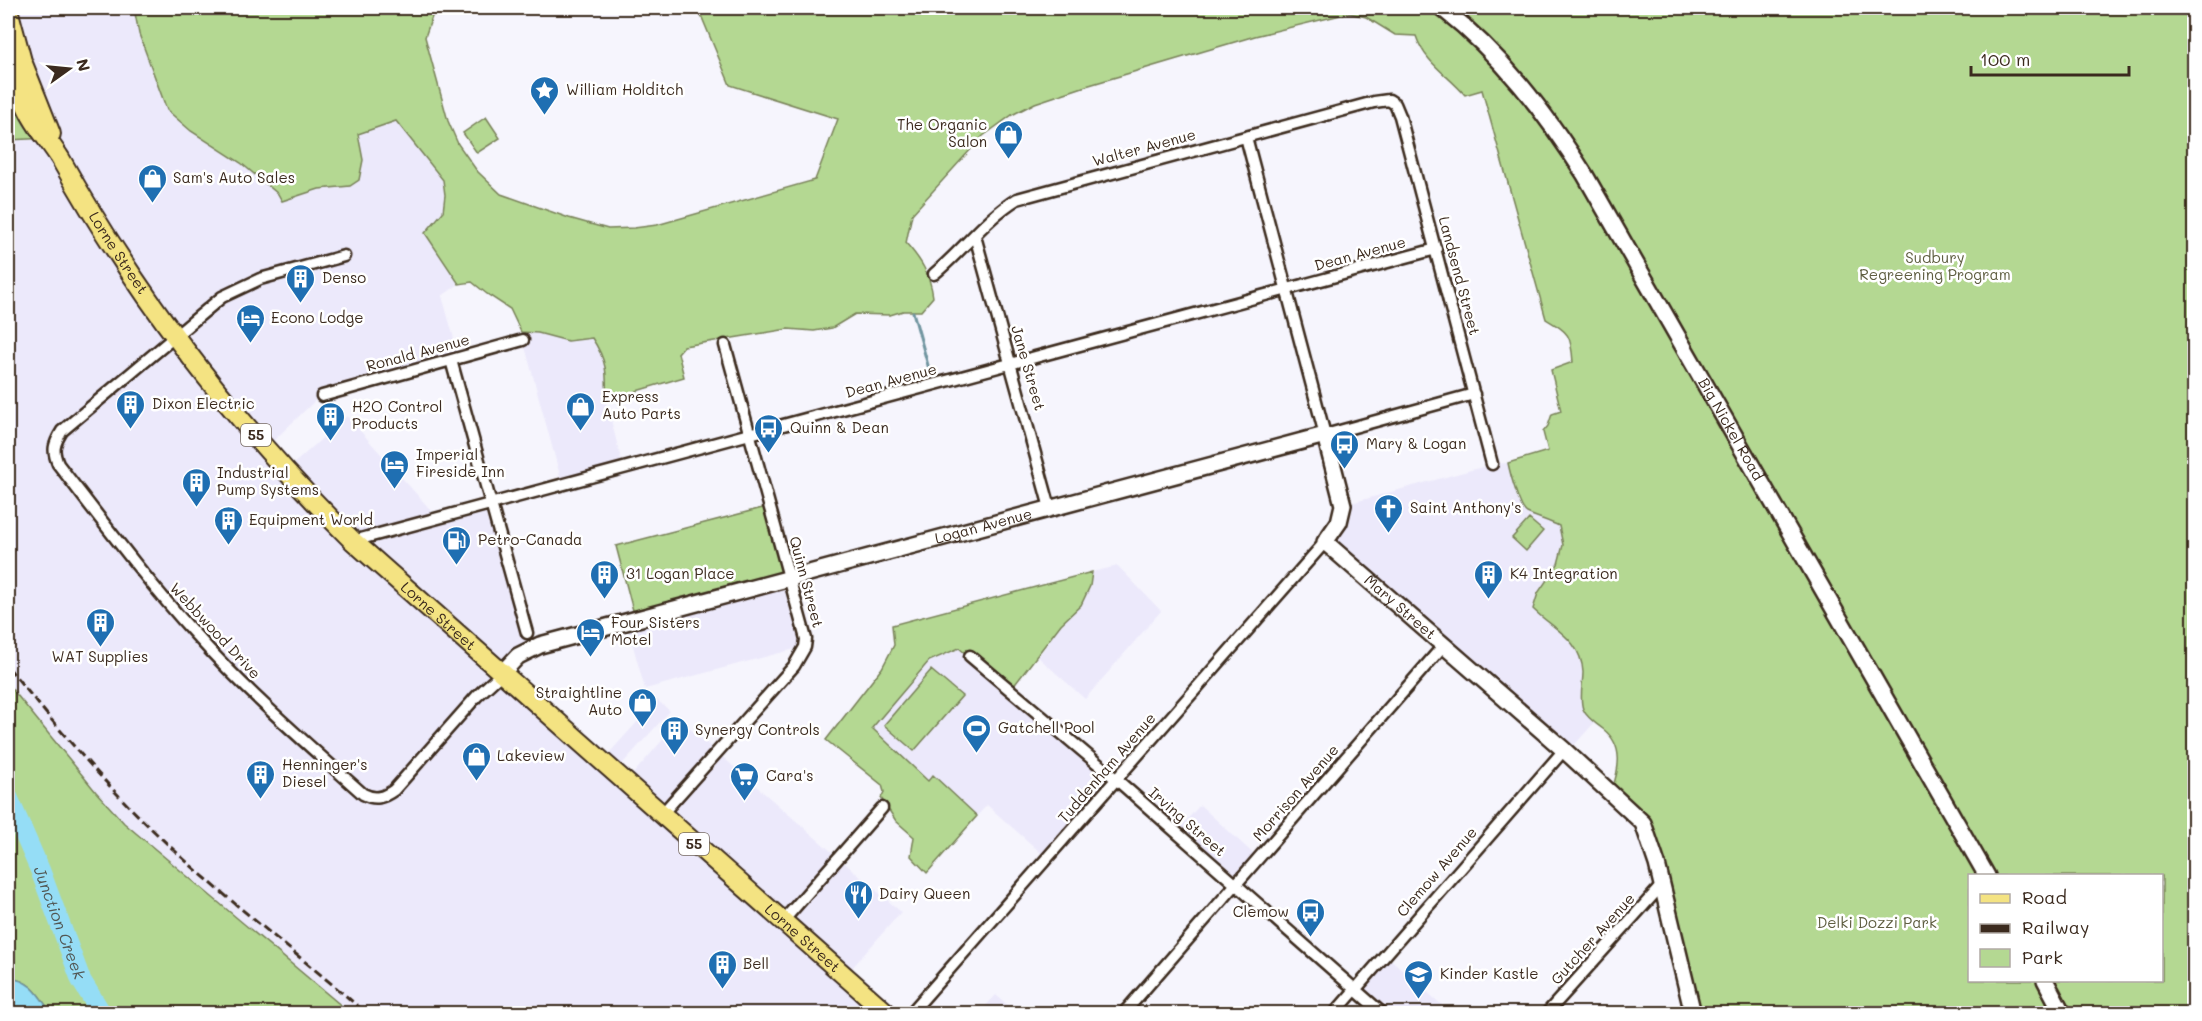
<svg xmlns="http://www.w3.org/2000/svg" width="2202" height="1021" font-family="Mali,sans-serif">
<rect width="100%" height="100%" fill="#f6f5fd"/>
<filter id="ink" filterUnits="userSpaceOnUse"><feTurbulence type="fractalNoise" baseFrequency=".0167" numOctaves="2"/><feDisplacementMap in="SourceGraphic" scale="12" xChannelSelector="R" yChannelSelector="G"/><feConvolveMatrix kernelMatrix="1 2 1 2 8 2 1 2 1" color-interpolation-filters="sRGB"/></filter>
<g filter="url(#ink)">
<path fill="#ece9fb" d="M8,8H134L139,34L155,80L191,131L241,163L279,194L282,200L319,189L350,186L359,180L363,160L358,134L396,121L443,180L445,195L443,212L425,233L459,284L442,296L459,356L322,394L268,446L288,469L347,416L436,516L492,501L533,647L502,672L602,761L657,700L670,711L615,772L626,782L680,720L901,912L846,975L889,1013H350L124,823L96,792L8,684V140L48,138Z
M521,332L538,333L568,341L592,338L603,355L607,372L606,400L623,467L562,483Z
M1508,463L1516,492L1532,514L1559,526L1563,545L1558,564L1538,593L1547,622L1574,644L1580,652L1582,666L1583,683L1581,696L1583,710L1594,723L1568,752L1326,542L1344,505L1493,464Z
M1118,566L1161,611L1085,699L1038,657L1061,624L1081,605L1090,586L1092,572Z
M790,576L806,646L645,689L626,621Z
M959,648L1117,781L1048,859L987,805L977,816L933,776L928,781L872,728L929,661Z
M1200,805L1258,858L1236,883L1176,832Z
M1386,955L1444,1007L1439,1013H1382L1355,990Z
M996,995L1017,1013H979Z"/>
<path fill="#b4d892" stroke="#788158" stroke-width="1.5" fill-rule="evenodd" d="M134,8H435L425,37L448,121L458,144L477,171L501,194L569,218L608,229L634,228L657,225L815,180L838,119L730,85L698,8H2194V1013H1693L1648,830L1611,793C1619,770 1625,746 1603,729C1596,724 1586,717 1583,709C1579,698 1583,684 1583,672C1581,639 1554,630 1533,609L1538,593L1558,564L1563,545L1559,526C1549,521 1538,518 1527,513C1520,510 1510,473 1508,463L1548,451L1543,432L1548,426L1552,414L1561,411L1551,370L1573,362C1571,334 1569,333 1546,319L1482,90L1465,95C1447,74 1425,63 1416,36L1395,35L1366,17L1349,13L1255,36L1086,86L1035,103L1012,115L983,136L912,214L906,243C921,260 930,274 933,297L921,311H903L890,315L855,314L832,328L814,331L788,329L684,346L678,353L684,377L606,400C607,372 607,361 592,338L568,341L538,333L521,332L510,309L487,294L472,282L459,284L425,233L443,212L445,195L443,180L396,121L358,134L363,160L359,180L350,186L319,189L282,201L278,194L241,163L191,131L167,110L139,34ZM1970,876H2162V980H1970Z
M8,61L48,138L8,140Z
M486,117L500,138L477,153L463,133Z
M770,506L790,576L635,618L616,546Z
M1529,519L1543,531L1526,551L1512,538Z
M1092,572L1090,586L1081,605L1061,624L1010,691L959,648L929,661L872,728L928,781L933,775L977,816L927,873L911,856L914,837L896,821L881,798L884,792L882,785L826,740L882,668L894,645L892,625Z
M931,670L962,696L914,751L884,725Z
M8,684L96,792L124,823L350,1013H51C39,995 32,980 8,978V876L10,873L8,871Z"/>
<path fill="#95ddf6" stroke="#7195a0" stroke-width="1.5" d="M8,978C32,980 39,996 51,1013H26L8,1008Z"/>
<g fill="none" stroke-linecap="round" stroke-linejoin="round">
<path stroke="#7195a0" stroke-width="3" d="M913,312L929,369"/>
<path stroke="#95ddf6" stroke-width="20" id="s1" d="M8,797L40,870L81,980L102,1014"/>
<defs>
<path id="street" d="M1246,137L1325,435L1474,394
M975,236L1050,508
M344,256L260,279L222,297L62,431C54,444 52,450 58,464C103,522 146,580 195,634C247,692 305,742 363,794C375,800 383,798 394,790L477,696L502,673
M934,274C963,250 985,219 1017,199L1374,102L1389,100L1395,104L1400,116L1492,464
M451,360L527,633
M322,396L523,340
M353,541L1436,249
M970,656L1117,780L1383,1014
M661,815L794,666L805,647L806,639L725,345
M783,921L882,808
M910,1014L1325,542
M1123,1014L1443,646
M1334,1014L1564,750
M1546,1014L1662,885"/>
<g id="secondary">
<path id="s2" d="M1442,8C1501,54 1545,112 1585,175L1987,876"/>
<path id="s3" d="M502,673L518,656L540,645L1325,435L1343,505L1339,522L1325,542L1564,750L1643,823L1657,864L1693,1014"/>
<path d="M2045,980L2063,1014"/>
</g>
<g id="primary">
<path d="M8,9L22,61L51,134"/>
<path id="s4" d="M8,58C15,77 21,99 32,117C40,131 51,144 60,158C138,298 239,428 353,541L888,1014"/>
</g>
</defs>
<use href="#street" stroke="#3b2a1e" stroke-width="15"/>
<use href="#secondary" stroke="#3b2a1e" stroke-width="20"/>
<use href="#primary" stroke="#3b2a1e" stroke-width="22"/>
<use href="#street" stroke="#fff" stroke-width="10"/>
<use href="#secondary" stroke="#fff" stroke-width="15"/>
<use href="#primary" stroke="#f4e382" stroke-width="18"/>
<path stroke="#3b2a1e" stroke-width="3" stroke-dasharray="9 4.5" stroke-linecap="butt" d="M8,667C56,726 104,784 159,836C225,899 298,954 367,1014"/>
</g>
</g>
<defs>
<symbol id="sight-pin" viewBox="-11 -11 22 30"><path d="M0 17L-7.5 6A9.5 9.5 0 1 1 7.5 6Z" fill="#1f6fb2" stroke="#fff"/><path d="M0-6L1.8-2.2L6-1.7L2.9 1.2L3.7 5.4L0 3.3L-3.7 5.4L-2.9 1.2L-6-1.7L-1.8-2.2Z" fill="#fff"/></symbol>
<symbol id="shop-pin" viewBox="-11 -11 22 30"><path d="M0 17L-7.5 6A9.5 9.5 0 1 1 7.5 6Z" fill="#1f6fb2" stroke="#fff"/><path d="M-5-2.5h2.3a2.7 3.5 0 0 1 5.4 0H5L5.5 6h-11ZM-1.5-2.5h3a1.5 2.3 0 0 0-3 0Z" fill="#fff"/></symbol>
<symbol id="building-pin" viewBox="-11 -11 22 30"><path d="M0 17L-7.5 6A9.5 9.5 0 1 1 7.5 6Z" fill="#1f6fb2" stroke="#fff"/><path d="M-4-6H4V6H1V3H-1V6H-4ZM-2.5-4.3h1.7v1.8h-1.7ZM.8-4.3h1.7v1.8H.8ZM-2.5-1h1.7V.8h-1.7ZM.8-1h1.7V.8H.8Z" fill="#fff"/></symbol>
<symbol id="hotel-pin" viewBox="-11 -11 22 30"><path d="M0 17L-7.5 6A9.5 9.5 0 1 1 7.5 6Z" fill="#1f6fb2" stroke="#fff"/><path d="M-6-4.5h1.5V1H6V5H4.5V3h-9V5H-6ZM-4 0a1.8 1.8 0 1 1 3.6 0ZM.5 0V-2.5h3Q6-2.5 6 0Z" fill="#fff"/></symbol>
<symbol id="bus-pin" viewBox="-11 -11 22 30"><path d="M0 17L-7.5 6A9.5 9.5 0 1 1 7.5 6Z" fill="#1f6fb2" stroke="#fff"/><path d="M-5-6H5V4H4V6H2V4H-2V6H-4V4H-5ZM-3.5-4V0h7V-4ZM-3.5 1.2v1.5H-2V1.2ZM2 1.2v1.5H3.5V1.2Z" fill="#fff"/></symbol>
<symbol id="church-pin" viewBox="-11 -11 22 30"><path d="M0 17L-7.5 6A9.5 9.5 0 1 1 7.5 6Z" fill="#1f6fb2" stroke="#fff"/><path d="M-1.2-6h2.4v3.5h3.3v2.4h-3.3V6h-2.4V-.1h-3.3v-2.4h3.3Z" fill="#fff"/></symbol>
<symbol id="fuel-pin" viewBox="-11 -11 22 30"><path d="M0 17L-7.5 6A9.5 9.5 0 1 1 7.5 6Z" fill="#1f6fb2" stroke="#fff"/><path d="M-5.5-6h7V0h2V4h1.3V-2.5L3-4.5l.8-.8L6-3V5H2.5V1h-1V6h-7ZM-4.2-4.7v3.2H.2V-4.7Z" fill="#fff"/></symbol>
<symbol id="stadium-pin" viewBox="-11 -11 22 30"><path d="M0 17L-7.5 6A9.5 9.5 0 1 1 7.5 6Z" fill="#1f6fb2" stroke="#fff"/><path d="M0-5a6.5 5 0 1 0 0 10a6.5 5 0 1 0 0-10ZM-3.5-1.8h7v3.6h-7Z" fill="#fff"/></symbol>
<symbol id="supermarket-pin" viewBox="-11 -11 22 30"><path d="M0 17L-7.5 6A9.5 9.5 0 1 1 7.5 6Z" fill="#1f6fb2" stroke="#fff"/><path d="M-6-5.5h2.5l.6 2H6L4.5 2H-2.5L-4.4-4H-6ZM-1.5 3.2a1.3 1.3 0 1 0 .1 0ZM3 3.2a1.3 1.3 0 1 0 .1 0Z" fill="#fff"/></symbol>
<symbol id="restaurant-pin" viewBox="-11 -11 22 30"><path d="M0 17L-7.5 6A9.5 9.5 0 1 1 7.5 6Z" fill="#1f6fb2" stroke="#fff"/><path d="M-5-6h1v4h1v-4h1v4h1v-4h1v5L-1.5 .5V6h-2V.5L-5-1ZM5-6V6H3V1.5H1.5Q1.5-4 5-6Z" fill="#fff"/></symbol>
<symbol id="school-pin" viewBox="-11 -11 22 30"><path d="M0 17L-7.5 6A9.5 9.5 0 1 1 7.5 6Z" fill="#1f6fb2" stroke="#fff"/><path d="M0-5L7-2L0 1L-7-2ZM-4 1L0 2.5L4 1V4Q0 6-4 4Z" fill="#fff"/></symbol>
</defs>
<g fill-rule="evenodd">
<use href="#sight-pin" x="528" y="74" width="33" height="45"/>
<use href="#shop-pin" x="992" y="118" width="33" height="45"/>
<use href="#shop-pin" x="136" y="162" width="33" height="45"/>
<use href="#building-pin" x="284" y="262" width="33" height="45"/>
<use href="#hotel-pin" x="234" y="302" width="33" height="45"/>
<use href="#building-pin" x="114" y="388" width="33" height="45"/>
<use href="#shop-pin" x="564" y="390" width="33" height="45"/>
<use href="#building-pin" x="314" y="400" width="33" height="45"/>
<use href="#bus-pin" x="752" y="412" width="33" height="45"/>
<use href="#bus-pin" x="1328" y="428" width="33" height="45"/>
<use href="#hotel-pin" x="378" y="448" width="33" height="45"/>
<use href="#building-pin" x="180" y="466" width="33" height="45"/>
<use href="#church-pin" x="1372" y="492" width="33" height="45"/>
<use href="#building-pin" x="212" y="504" width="33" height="45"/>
<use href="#fuel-pin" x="440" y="524" width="33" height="45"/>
<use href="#building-pin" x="588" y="558" width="33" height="45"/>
<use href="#building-pin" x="1472" y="558" width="33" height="45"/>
<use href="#building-pin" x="84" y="606" width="33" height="45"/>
<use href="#hotel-pin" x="574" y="616" width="33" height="45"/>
<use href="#shop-pin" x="626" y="686" width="33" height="45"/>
<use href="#stadium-pin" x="960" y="712" width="33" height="45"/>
<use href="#building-pin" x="658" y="714" width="33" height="45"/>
<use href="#shop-pin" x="460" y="740" width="33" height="45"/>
<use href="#building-pin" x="244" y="758" width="33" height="45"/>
<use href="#supermarket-pin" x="728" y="760" width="33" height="45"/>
<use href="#restaurant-pin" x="842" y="878" width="33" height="45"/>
<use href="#bus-pin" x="1294" y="896" width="33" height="45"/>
<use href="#building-pin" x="706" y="948" width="33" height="45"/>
<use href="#school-pin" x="1402" y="958" width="33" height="45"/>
</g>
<g text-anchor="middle" stroke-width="5" stroke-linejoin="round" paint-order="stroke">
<g fill="#fff" stroke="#766a62" stroke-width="1.5">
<rect x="241" y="424" width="30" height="22" rx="4.5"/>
<rect x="679" y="833" width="30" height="22" rx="4.5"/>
</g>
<g font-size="14" font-weight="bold" fill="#3b2a1e">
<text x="256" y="440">55</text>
<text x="694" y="849">55</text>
</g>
<g font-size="15" fill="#3b2a1e" stroke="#fff" text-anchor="start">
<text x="566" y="95">William Holditch</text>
<text x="987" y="130" text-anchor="end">The Organic<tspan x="987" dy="17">Salon</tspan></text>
<text x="173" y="183">Sam's Auto Sales</text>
<text x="322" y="283">Denso</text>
<text x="271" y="323">Econo Lodge</text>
<text x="602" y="402">Express<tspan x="602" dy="17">Auto Parts</tspan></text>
<text x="152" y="409">Dixon Electric</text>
<text x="352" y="412">H2O Control<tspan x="352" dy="17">Products</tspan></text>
<text x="790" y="433">Quinn &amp; Dean</text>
<text x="1366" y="449">Mary &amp; Logan</text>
<text x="416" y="460">Imperial<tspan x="416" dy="17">Fireside Inn</tspan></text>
<text x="217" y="478">Industrial<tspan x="217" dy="17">Pump Systems</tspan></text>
<text x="1410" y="513">Saint Anthony's</text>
<text x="249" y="525">Equipment World</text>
<text x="478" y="545">Petro-Canada</text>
<text x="626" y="579">31 Logan Place</text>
<text x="1510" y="579">K4 Integration</text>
<text x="611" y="628">Four Sisters<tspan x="611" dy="17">Motel</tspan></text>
<text x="100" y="662" text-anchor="middle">WAT Supplies</text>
<text x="622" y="698" text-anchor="end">Straightline<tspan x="622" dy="17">Auto</tspan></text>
<text x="998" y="733">Gatchell Pool</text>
<text x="695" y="735">Synergy Controls</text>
<text x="497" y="761">Lakeview</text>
<text x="282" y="770">Henninger's<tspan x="282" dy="17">Diesel</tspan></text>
<text x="766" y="781">Cara's</text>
<text x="879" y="899">Dairy Queen</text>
<text x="1289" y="917" text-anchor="end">Clemow</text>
<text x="743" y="969">Bell</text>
<text x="1440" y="979">Kinder Kastle</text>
</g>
<g font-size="15" fill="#3b2a1e" stroke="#fff">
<text transform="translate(1144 148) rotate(-15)" y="5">Walter Avenue</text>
<text dy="5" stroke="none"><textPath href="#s4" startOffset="225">Lorne Street</textPath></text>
<text transform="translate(1360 254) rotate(-15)" y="5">Dean Avenue</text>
<text transform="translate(1459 276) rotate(75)" y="5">Landsend Street</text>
<text transform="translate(418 353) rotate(-15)" y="5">Ronald Avenue</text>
<text transform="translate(1028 368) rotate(74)" y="5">Jane Street</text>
<text transform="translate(891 381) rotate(-15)" y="5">Dean Avenue</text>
<text dy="5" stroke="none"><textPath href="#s2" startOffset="514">Big Nickel Road</textPath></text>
<text dy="5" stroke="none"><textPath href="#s3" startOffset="507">Logan Avenue</textPath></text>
<text transform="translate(806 582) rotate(75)" y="5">Quinn Street</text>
<text dy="5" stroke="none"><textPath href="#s3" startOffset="1074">Mary Street</textPath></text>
<text dy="5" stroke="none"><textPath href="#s4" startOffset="711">Lorne Street</textPath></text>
<text transform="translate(215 631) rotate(47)" y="5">Webbwood Drive</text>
<text transform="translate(1107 768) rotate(-49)" y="5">Tuddenham Avenue</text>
<text transform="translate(1296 793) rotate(-49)" y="5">Morrison Avenue</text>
<text transform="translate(1187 822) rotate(41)" y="5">Irving Street</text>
<text transform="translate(1437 872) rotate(-49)" y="5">Clemow Avenue</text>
<text dy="5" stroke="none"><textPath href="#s4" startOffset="1197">Lorne Street</textPath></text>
<text transform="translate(1593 939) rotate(-48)" y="5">Gutcher Avenue</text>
</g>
<g font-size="15" fill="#5f5e41" stroke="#fff">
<text x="1935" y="263">Sudbury<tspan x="1935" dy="17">Regreening Program</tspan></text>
<text x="1877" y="928">Delki Dozzi Park</text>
</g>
<g font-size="16" font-style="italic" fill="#525754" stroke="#fff">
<text dy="6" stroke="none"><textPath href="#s1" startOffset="136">Junction Creek</textPath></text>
</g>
</g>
<rect width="2202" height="1021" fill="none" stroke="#fff" stroke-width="30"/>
<rect x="15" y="15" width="2172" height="991" fill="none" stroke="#3b2a1e" stroke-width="2" filter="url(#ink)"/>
<rect x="1968" y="874" width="195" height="108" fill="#ffffff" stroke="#b1aaa5" stroke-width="1.5"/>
<rect x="1980" y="894" width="30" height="9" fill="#f4e382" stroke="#b1aaa5" stroke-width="1.5"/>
<text x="2022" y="904" font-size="18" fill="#3b2a1e">Road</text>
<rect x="1980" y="924" width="30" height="9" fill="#3b2a1e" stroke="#b1aaa5" stroke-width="1.5"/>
<text x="2022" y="934" font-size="18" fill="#3b2a1e">Railway</text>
<rect x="1980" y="949" width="30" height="18" fill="#b4d892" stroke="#b1aaa5" stroke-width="1.5"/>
<text x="2022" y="964" font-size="18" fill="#3b2a1e">Park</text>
<g transform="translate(69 69) rotate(75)" stroke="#ffffff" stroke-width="4.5" paint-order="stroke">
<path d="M0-4.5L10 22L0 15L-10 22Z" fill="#3b2a1e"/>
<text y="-9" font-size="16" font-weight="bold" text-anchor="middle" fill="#3b2a1e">N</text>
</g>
<path d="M1971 66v9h158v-9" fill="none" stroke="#3b2a1e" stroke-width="3"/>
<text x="1980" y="66" font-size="18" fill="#3b2a1e" stroke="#ffffff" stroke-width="4.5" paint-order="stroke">100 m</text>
</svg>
